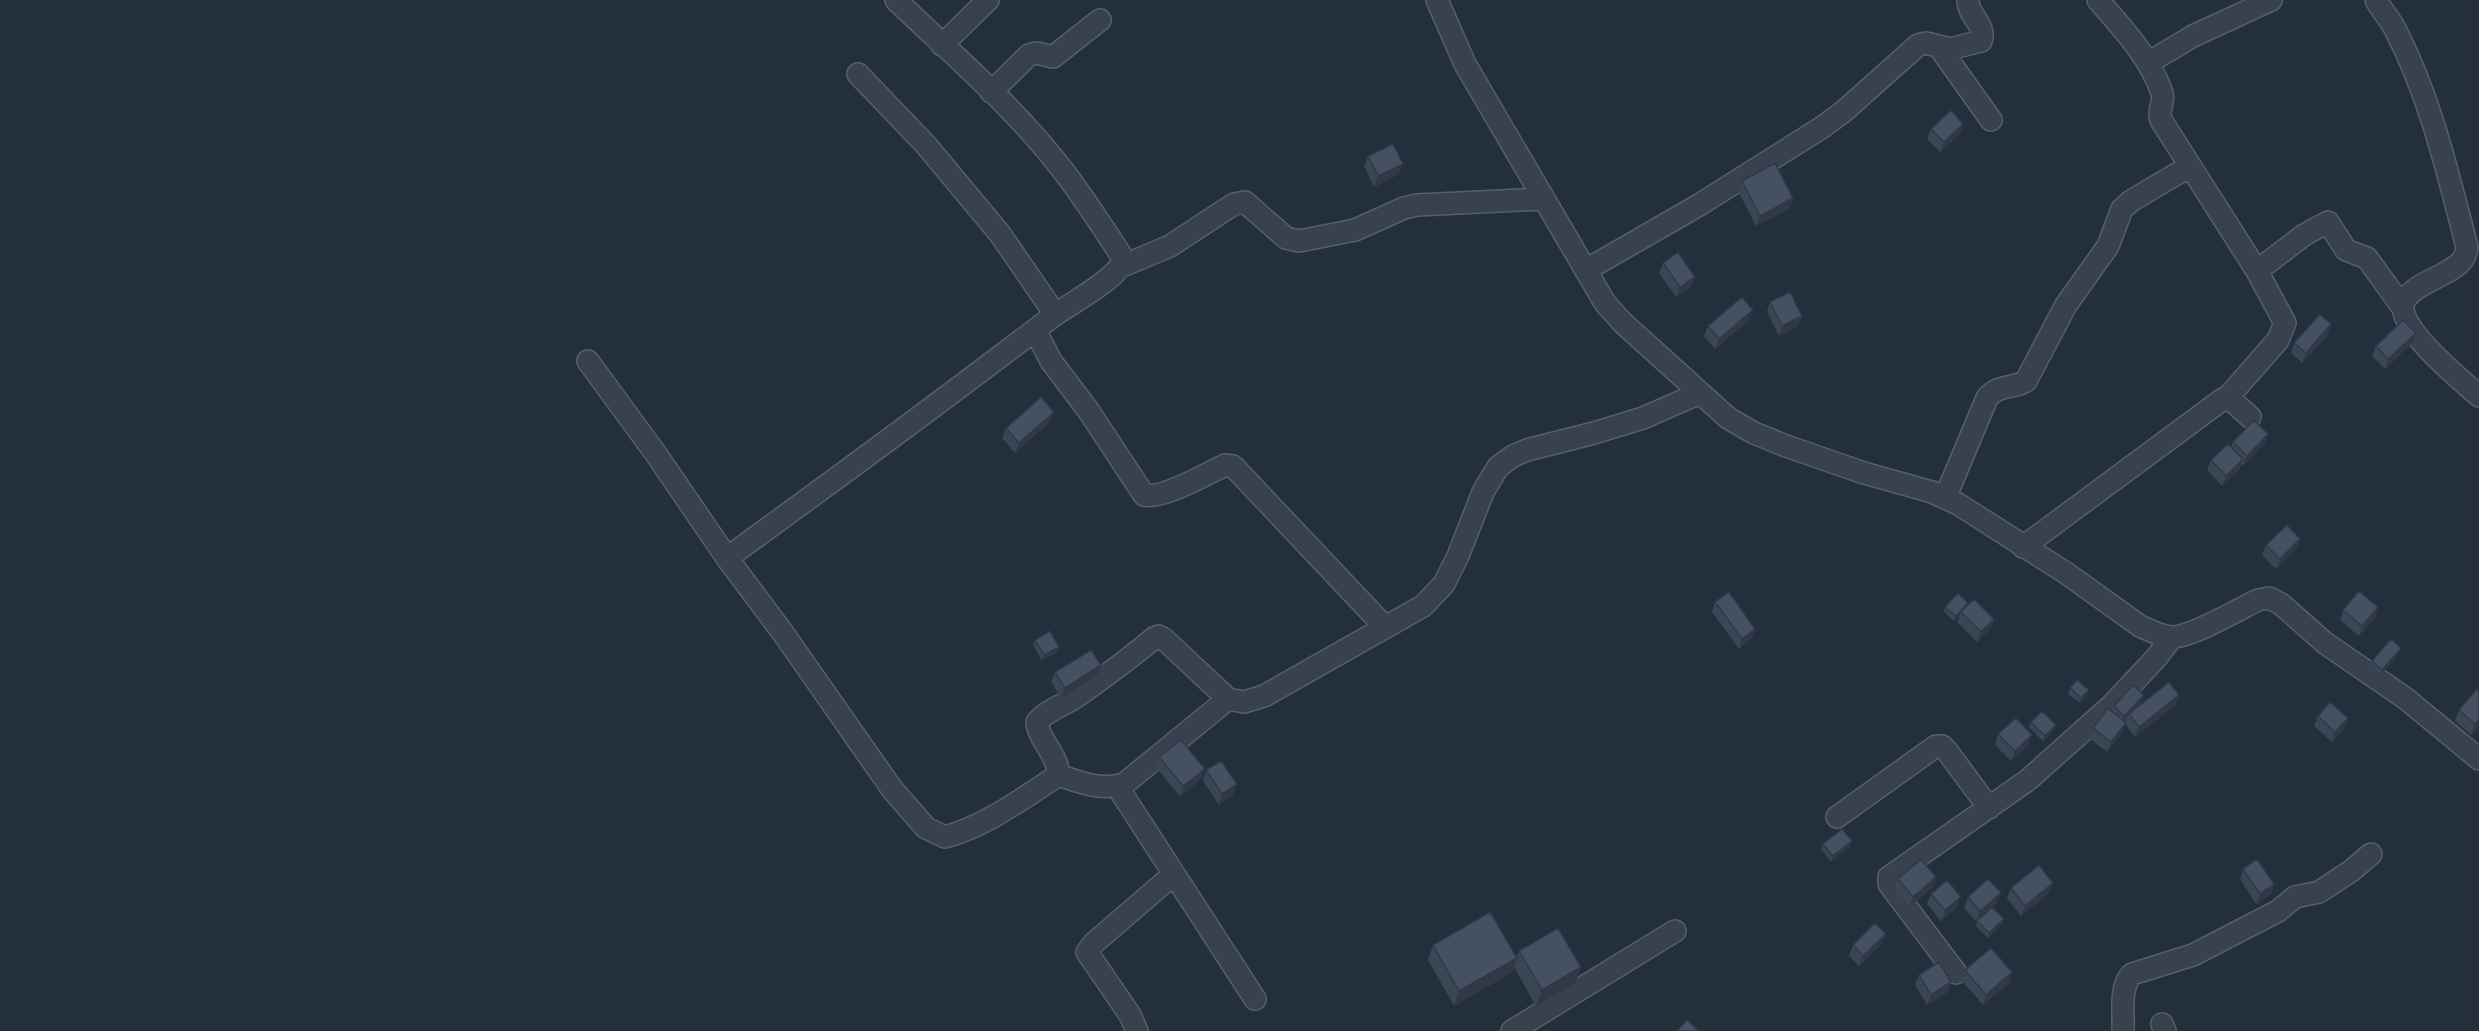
<svg xmlns="http://www.w3.org/2000/svg" width="2479" height="1031" font-family="'Noto Sans',sans-serif">
<rect width="100%" height="100%" fill="#242f3e"/>
<g fill="none" stroke-linecap="round" stroke-linejoin="round">
<defs>
<path id="street" d="M1437,0L1465,64L1605,303L1623,323L1728,418L1754,433L1786,446L1864,473L1932,492L1958,504L2066,573L2140,626C2149,630 2161,636 2171,637C2190,638 2239,609 2258,600L2269,598L2281,604L2325,643L2405,698L2479,759
M2098,0C2122,28 2150,57 2162,93C2165,103 2157,110 2161,120L2257,271L2285,323L2278,340L2228,397
M2376,0C2382,11 2391,20 2396,31C2431,99 2448,174 2467,247C2465,262 2457,266 2445,273C2433,280 2410,288 2404,302C2394,326 2462,381 2479,396
M942,45L988,0
M1939,47L1991,120
M2148,63L2193,36L2271,0
M858,74L926,145L1000,234L1055,314
M991,92L1029,55L1037,53L1053,57L1100,20
M1120,267L1170,246L1234,204L1245,202L1286,238L1299,241L1355,230L1404,208L1417,205L1544,199
M1586,270L1699,205L1821,128L1843,112L1918,45L1926,43L1950,49L1981,41C1987,25 1967,15 1968,0
M2257,271L2304,235L2328,222L2346,250L2367,258L2403,308
M1035,330L1051,361L1088,410L1144,495C1161,500 1207,474 1225,465L1233,466L1385,627
M588,361L656,454L727,558L783,633L892,789L926,828L945,837C985,826 1019,801 1054,778L1058,775C1060,757 1038,740 1037,722C1047,710 1064,705 1076,697C1103,678 1129,659 1154,638L1159,636L1164,639L1228,699L1244,702L1264,696L1423,606L1444,584L1458,556L1483,492L1498,467L1513,456L1527,450L1594,433L1643,418L1700,393
M1945,498L1987,398C1998,384 2013,389 2026,381L2066,305L2108,246L2122,209L2131,201L2190,166
M2023,547L2223,399L2228,397L2250,417
M727,558C836,479 945,399 1052,317C1069,304 1116,280 1123,261L1121,255C1102,226 1083,196 1061,168C1013,106 952,54 896,0
M1058,775C1080,782 1100,791 1124,784L1228,699
M1117,786L1255,999
M1837,817L1936,746H1942L1947,751L1989,808
M1956,973L1889,884V877L2028,780L2112,705L2157,657L2172,637
M2162,1024L2165,1031
M1137,1031L1130,1015L1087,952L1094,943L1174,874
M1512,1031L1675,931
M2123,1031C2124,1013 2119,987 2132,974L2193,955L2278,911L2295,897L2319,892L2351,871L2371,854"/>
</defs>
<use href="#street" stroke="#565f6c" stroke-width="24"/>
<use href="#street" stroke="#38414e" stroke-width="21"/>
</g>
<path fill="#3b4654" d="M1963,124L1960,134L1940,152L1927,139L1931,129Z
M1368,156L1399,174L1374,187L1364,166Z
M1742,181L1793,198L1789,209L1756,226L1738,191Z
M1663,263L1691,287L1676,297L1659,273Z
M1770,302L1802,316L1798,326L1779,336L1767,312Z
M1753,310L1749,320L1715,349L1704,336L1708,326Z
M2331,324L2328,335L2302,363L2291,353L2294,343Z
M2416,333L2412,343L2385,369L2372,356L2376,346Z
M1050,422L1015,453L1002,438L1006,428Z
M2268,434L2264,444L2243,466L2241,464L2239,470L2222,486L2207,470L2211,460L2231,447L2233,442Z
M2300,539L2296,549L2276,569L2262,555L2266,545Z
M1715,602L1755,629L1751,639L1739,649L1712,612Z
M1968,603L1967,606L1994,619L1990,629L1977,642L1957,622L1960,615L1954,621L1944,612L1945,607Z
M2378,607L2375,618L2359,636L2340,620L2343,610Z
M1035,640L1057,652L1042,661L1033,645Z
M2399,653L2381,675L2371,667L2372,661Z
M1055,672L1097,675L1061,698L1051,682Z
M2070,688L2087,695L2080,703L2068,694Z
M2479,691V726L2471,735L2455,721L2459,710Z
M2144,695L2140,705H2176L2135,737L2125,724L2122,733L2107,752L2089,738L2093,728L2112,711L2114,706Z
M2318,716L2348,718L2344,728L2332,742L2314,726Z
M2031,722L2054,730L2043,741L2029,727Z
M1998,734L2032,735L2028,745L2011,761L1995,745Z
M1159,757L1201,779L1180,797L1156,767Z
M1206,770L1233,795L1219,805L1203,781Z
M1823,844L1850,846L1831,862L1821,849Z
M2243,869L2274,884L2271,894L2256,904L2240,879Z
M1898,879L1933,887L1909,907L1894,889Z
M2011,888L2049,893L2021,916L2007,898Z
M1931,894L1957,907L1941,921L1927,904Z
M1968,897L1997,903L1992,907L2004,919L2002,924L1988,938L1976,926L1977,921L1987,912L1976,921L1964,908Z
M1882,944L1859,966L1849,956L1853,945Z
M1433,945L1516,957L1519,951L1575,983L1536,1006L1514,967L1511,973L1454,1006L1428,960Z
M1965,970L2009,983L1983,1005L1962,981Z
M1919,975L1951,982L1948,992L1927,1005L1915,985Z"/>
<path fill="#303945" d="M1963,124L1960,134L1940,152L1944,142Z
M1403,164L1399,174L1374,187L1378,176Z
M1793,198L1789,209L1756,226L1760,216Z
M1695,277L1691,287L1676,297L1680,287Z
M1753,310L1749,320L1715,349L1719,339Z
M1802,316L1798,326L1779,336L1782,326Z
M2331,324L2328,335L2302,363L2306,353Z
M2416,333L2412,343L2385,369L2388,359Z
M1054,412L1050,422L1015,453L1019,443Z
M2268,434L2264,444L2243,466L2247,456Z
M2243,459L2239,470L2222,486L2226,476Z
M2300,539L2296,549L2276,569L2280,559Z
M1968,603L1966,608L1961,612L1960,615L1954,621L1956,616Z
M2378,607L2375,618L2359,636L2362,626Z
M1994,619L1990,629L1977,642L1981,632Z
M1755,629L1751,639L1739,649L1742,639Z
M1059,647L1057,652L1042,661L1044,655Z
M2401,648L2399,653L2381,675L2382,670Z
M1101,665L1097,675L1061,698L1065,688Z
M2089,690L2087,695L2080,703L2081,698Z
M2144,695L2140,705L2129,714L2127,718L2120,726L2124,716Z
M2179,695L2176,705L2135,737L2139,727Z
M2348,718L2344,728L2332,742L2335,732Z
M2479,720V726L2471,735L2475,724Z
M2126,723L2122,733L2107,752L2111,742Z
M2056,725L2054,730L2043,741L2045,736Z
M2032,735L2028,745L2011,761L2015,751Z
M1205,769L1201,779L1180,797L1183,786Z
M1237,784L1233,795L1219,805L1222,794Z
M1852,841L1850,846L1831,862L1833,856Z
M1936,877L1933,887L1909,907L1913,897Z
M2053,883L2049,893L2021,916L2025,906Z
M2274,884L2271,894L2256,904L2260,894Z
M2001,893L1997,903L1976,921L1980,911Z
M1961,897L1957,907L1941,921L1945,910Z
M2004,919L2002,924L1988,938L1989,933Z
M1886,934L1882,944L1859,966L1863,956Z
M1517,958L1511,973L1454,1006L1459,991Z
M1581,967L1575,983L1536,1006L1542,990Z
M2012,972L2009,983L1983,1005L1986,995Z
M1951,982L1948,992L1927,1005L1931,995Z"/>
<path fill="#455162" stroke="#303945" stroke-width="1.5" d="M1951,110L1963,124L1944,142L1931,129Z
M1393,144L1403,164L1378,176L1368,156Z
M1775,163L1793,198L1760,216L1742,181Z
M1678,252L1695,277L1680,287L1663,263Z
M1790,292L1802,316L1782,326L1770,302Z
M1742,297L1753,310L1719,339L1708,326Z
M2320,314L2331,324L2306,353L2294,343Z
M2403,320L2416,333L2388,359L2376,346Z
M1041,397L1054,412L1019,443L1006,428Z
M2254,420L2268,434L2247,456L2233,442Z
M2228,444L2243,459L2226,476L2211,460Z
M2287,525L2300,539L2280,559L2266,545Z
M2359,591L2378,607L2362,626L2343,610Z
M1729,592L1755,629L1742,639L1715,602Z
M1958,593L1968,603L1956,616L1945,607Z
M1974,599L1994,619L1981,632L1961,612Z
M1050,631L1059,647L1044,655L1035,640Z
M2391,639L2401,648L2382,670L2372,661Z
M1091,650L1101,665L1065,688L1055,672Z
M2077,680L2089,690L2081,698L2070,688Z
M2169,682L2179,695L2139,727L2129,714Z
M2133,685L2144,695L2124,716L2114,706Z
M2477,689L2479,691V720L2475,724L2459,710Z
M2330,702L2348,718L2335,732L2318,716Z
M2108,708L2126,723L2111,742L2093,728Z
M2042,711L2056,725L2045,736L2031,722Z
M2016,718L2032,735L2015,751L1998,734Z
M1181,740L1205,769L1183,786L1159,757Z
M1221,761L1237,784L1222,794L1206,770Z
M1842,829L1852,841L1833,856L1823,844Z
M1921,859L1936,877L1913,897L1898,879Z
M2257,859L2274,884L2260,894L2243,869Z
M2039,865L2053,883L2025,906L2011,888Z
M1988,879L2001,893L1980,911L1968,897Z
M1947,880L1961,897L1945,910L1931,894Z
M1992,907L2004,919L1989,933L1977,921Z
M1490,912L1517,958L1459,991L1433,945Z
M1875,923L1886,934L1863,956L1853,945Z
M1558,928L1581,967L1542,990L1519,951Z
M1991,948L2012,972L1986,995L1965,970Z
M1939,962L1951,982L1931,995L1919,975Z
M1687,1020L1699,1031H1677Z"/>
</svg>
